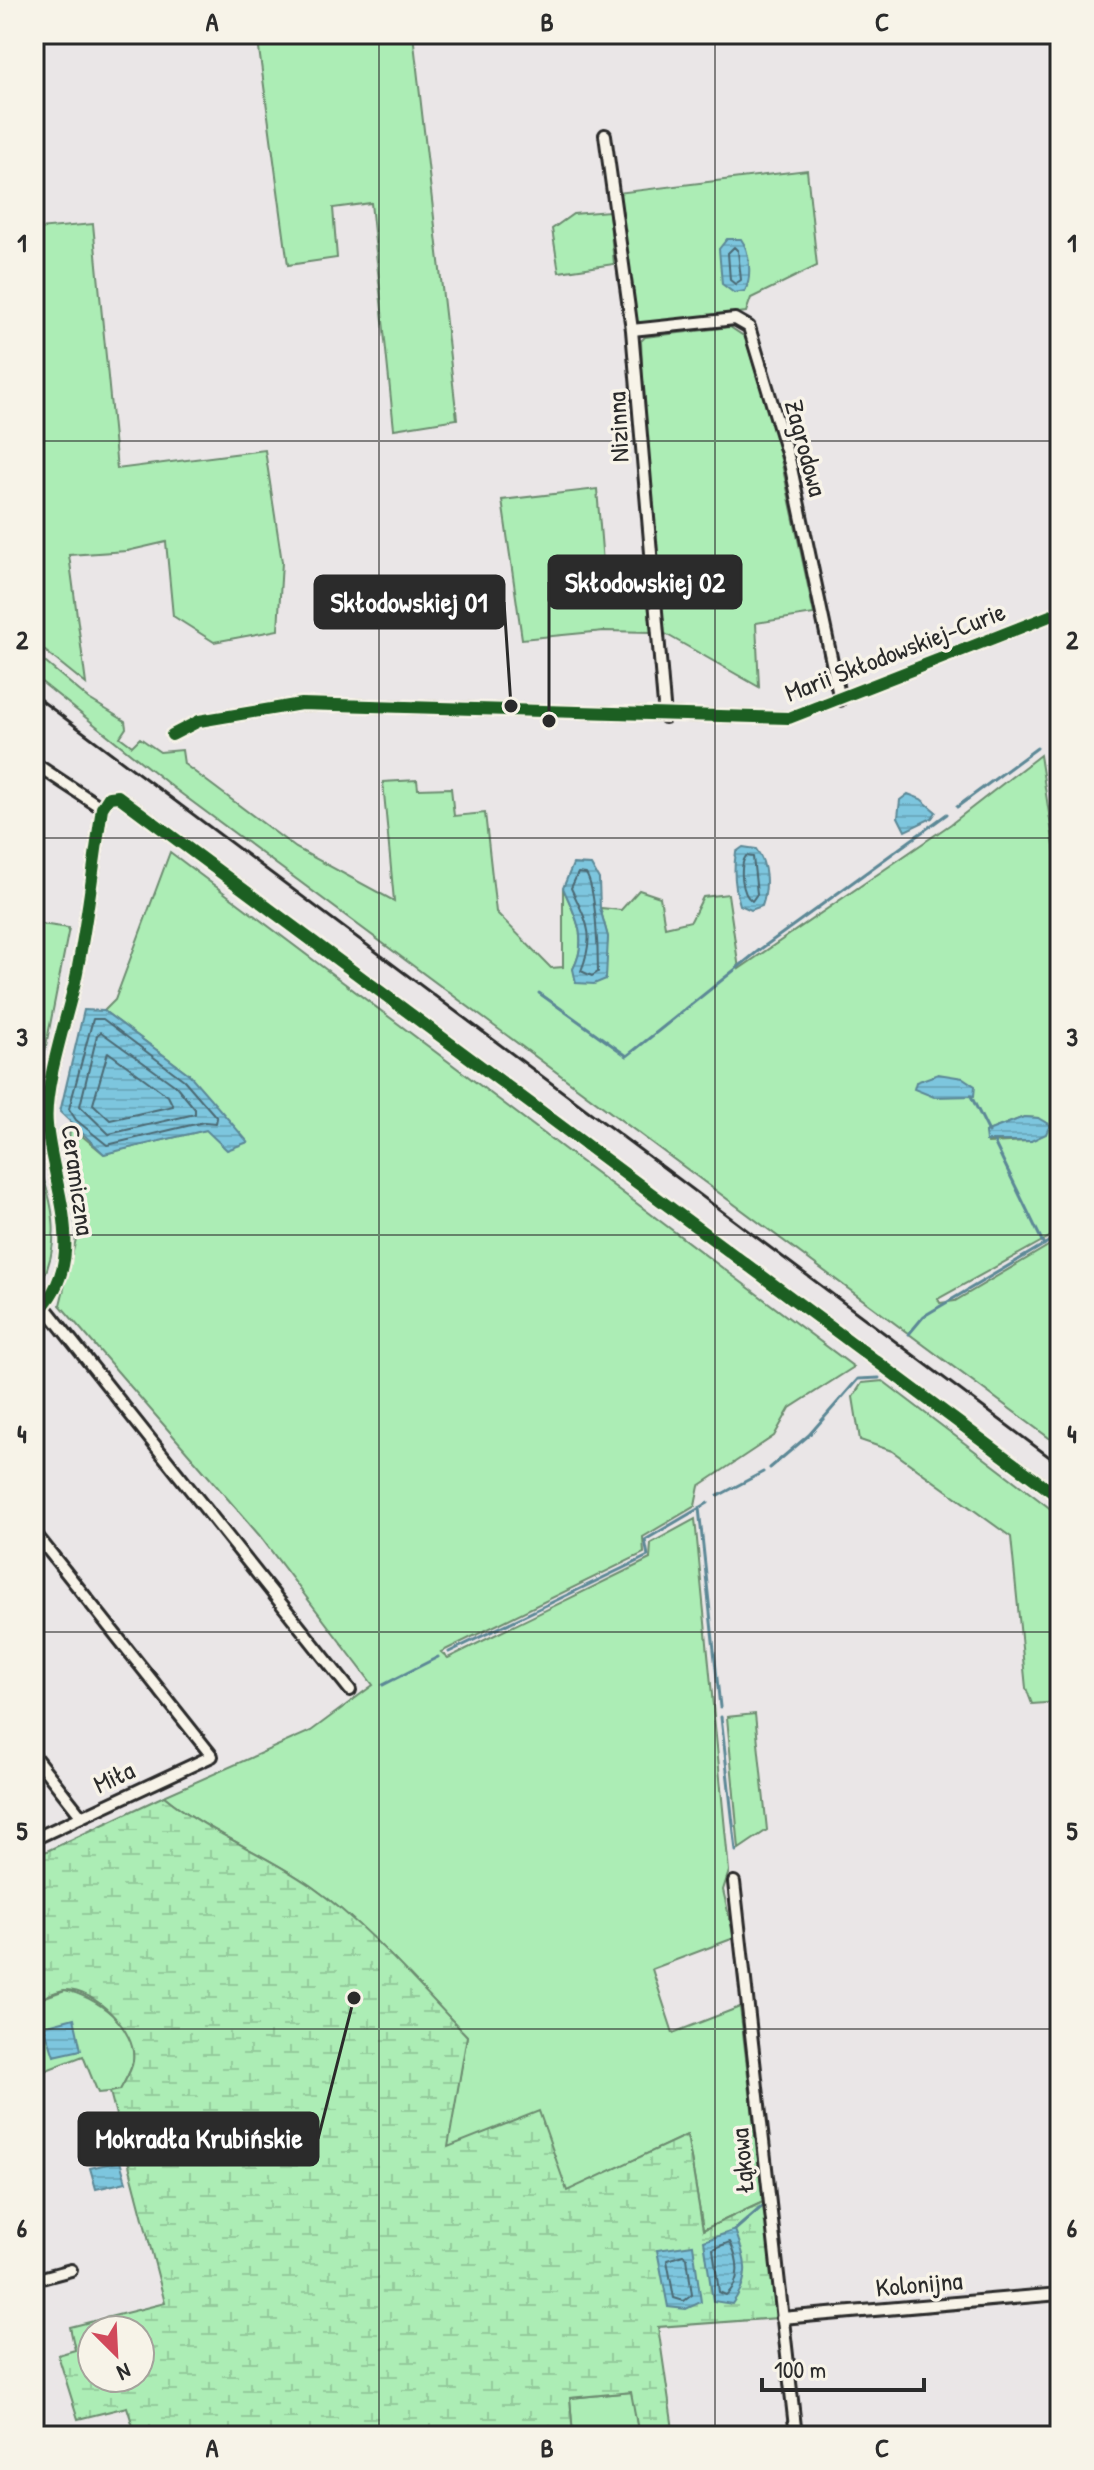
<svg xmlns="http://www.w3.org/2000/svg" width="1094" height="2470" font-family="'Patrick Hand',sans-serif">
<defs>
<pattern id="wetland-marsh" width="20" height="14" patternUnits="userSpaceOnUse" patternTransform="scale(2)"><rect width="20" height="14" fill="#acedb5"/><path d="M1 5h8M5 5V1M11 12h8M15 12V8" fill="none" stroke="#94cb9c"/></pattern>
<pattern id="water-rules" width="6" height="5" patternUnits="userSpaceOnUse" patternTransform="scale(2)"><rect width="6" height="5" fill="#7dc6de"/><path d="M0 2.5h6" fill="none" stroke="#6caabf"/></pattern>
</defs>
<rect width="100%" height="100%" fill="#eae6e7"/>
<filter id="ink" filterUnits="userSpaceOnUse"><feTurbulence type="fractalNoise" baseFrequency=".0125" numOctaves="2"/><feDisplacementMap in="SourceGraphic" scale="16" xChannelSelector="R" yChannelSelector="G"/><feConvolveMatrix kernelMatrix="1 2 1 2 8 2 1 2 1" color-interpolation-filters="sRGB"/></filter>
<g filter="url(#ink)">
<path fill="#acedb5" stroke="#6c8c70" stroke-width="2" fill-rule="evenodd" d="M257,34H413L457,419L394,429L371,203L333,208L337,258L288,265Z
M807,170L817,266L751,298L746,312L643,324L636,320L617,193Z
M34,191L38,229L93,224L117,469L265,450L282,562L278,630L214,642L173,616L166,542L127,551L69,555L86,684L34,642Z
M609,211L614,264L559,272L552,229L573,214Z
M730,327L745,337L777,441L814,614L756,623L759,687L662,632L660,605L663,602L659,592L646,463L641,341L645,337Z
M597,489L603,563L644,559L651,632L604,631L522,639L502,500Z
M34,653L89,699L125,721L126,728L120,737L132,746L140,738L160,752L182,750L184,764L296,848L394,901L383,782L417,780L418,789L451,788L454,816L485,813L496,912L551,968L563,967V888C576,917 589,939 573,969L606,956L608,937L600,908L621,910L639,890L660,897L665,927L691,921L703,897L728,894L739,969L951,824L1040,755L1060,885V1231L938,1299L940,1303L955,1301L1060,1239V1446L175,789L34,676ZM1024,1117L1038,1118L1031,1141L988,1143L985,1132Z
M170,852L854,1367L790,1408L774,1436L699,1486L695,1506L643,1537L644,1553L441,1652L448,1658L650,1559L651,1543L695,1519L729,1871L723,1890L734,1938L652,1969L673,2033L740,2007L763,2202L703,2230L687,2135L567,2192L447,2147L467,2036C420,1987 366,1925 311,1886C264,1853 209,1833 164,1796L311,1731L373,1685L259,1535L60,1305L77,1235L68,1163L70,1126L104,1154L206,1130L189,1074L104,1011L115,1000Z
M34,923L69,928L44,1056L34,1055Z
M34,1156C56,1203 64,1249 34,1295Z
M883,1381L1060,1516V1702L1032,1704L1026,1688L1011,1537L892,1451L860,1440L853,1397L862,1383Z
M755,1714L767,1830L739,1849L727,1717Z
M65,1990C94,1996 139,2026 133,2062C131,2071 124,2082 120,2091L98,2093L83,2056L44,2071L34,2052V2001Z
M632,2392L639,2436H573L570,2398Z"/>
<path fill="url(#wetland-marsh)" stroke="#6c8c70" stroke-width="2" fill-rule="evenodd" d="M164,1796C209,1833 264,1853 311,1886C368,1926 419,1986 467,2036L448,2147L539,2111L567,2191L687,2135L703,2230L763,2202L778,2318L658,2327L674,2436H639L631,2392L570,2398L573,2436H136L127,2407L78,2419L58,2355L75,2350L70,2327L165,2303L110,2092L120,2090C124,2082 132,2071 133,2061C138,2032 94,1988 64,1990C55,1991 43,1998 34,2001V1857ZM92,2330H140V2378H92Z"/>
<path fill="url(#water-rules)" stroke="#5c8896" stroke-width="2" d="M727,239H741C750,251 752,278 745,291L734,293L722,284L719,249Z
M908,794L921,799L936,812L932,818L905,831L898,817L900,800Z
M743,847L756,849C768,864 768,889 762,906L751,910L740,905C735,889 733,870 736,852Z
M573,864L591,865L599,879L600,908L608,937L606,979L594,984L576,983L573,969C589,939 576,917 563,888Z
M84,1010L104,1011L189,1074L248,1142L227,1150L206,1130L104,1154L60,1112Z
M938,1074L963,1078L975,1086L974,1096L934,1097L914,1089L916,1082Z
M1024,1117L1038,1118L1050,1125L1046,1134L1031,1141H986L985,1132Z
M74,2018L81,2050L54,2056L44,2026Z
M120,2161L126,2182L96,2189L90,2168Z
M735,2230C746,2261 752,2276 732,2304L713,2301L704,2241Z
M693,2245L701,2302L686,2309L668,2307L657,2250Z"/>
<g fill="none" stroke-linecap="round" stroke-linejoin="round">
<path stroke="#4c6973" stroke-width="2" d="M734,247L738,251L741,280L735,284L730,280L728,253Z
M746,856L753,857L757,894L752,901C741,894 739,866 746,856Z
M578,873L586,874C596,888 598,952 598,972L592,976L581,971C596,933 587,923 571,888Z
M93,1019H103L184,1080L217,1118L216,1123L204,1122L107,1145L76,1120L69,1109Z
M101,1032L177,1087L195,1109V1114L109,1134L80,1106L97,1035Z
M108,1052L168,1096L173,1106L110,1120L93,1104Z
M730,2242C739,2259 742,2282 726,2295L719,2292L713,2249Z
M683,2255L687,2258L692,2295L684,2301L674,2298L667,2260Z"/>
<path stroke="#5c8896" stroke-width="3" d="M1049,741L1060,740
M957,807L1037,748
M539,993L627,1056L762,948L947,814
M971,1096L989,1132
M994,1142L1044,1245
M909,1334L924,1316L1060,1235
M770,1468L809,1435L858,1379L879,1378
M718,1496L763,1472
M699,1508L720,1707
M449,1652L648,1556L645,1540L708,1503
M383,1685L438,1657
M721,1717L736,1851
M740,1886L747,1956
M735,2230L765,2204"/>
<defs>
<path id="street" d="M605,135L632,330L665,717
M632,330L735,319L749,327L790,463L840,700
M172,735L199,721L301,704L789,718L1060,612
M34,763L102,808
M44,1306L350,1690
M34,1315C92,1263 53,1189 47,1125C43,1088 66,1021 75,982C87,925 93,866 102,808L109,797L118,796L1060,1498
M34,1532L212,1756L34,1839
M34,1756L82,1817
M734,1882L796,2436
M34,2280L71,2270
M782,2318L1060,2294"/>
</defs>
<use href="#street" stroke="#2b2b2b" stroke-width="16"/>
<use href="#street" stroke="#f7f3e8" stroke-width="10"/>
<path stroke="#2b2b2b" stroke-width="3" d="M34,695L1060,1465"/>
<defs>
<path id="cycleway" d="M172,735L199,721L301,704L789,718L1060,612
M34,1315C92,1263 53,1189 47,1125C43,1088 66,1021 75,982C87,925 93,866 102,808L109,797L118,796L1060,1498"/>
</defs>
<use href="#cycleway" stroke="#f7f3e8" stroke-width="17"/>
<use href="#cycleway" stroke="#1b5e20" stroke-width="12"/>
</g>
</g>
<path fill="none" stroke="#2b2b2b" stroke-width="2" stroke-opacity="0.55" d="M379,34V2436M715,34V2436M34,441H1060M34,838H1060M34,1235H1060M34,1632H1060M34,2029H1060"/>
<g text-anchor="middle" stroke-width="7" stroke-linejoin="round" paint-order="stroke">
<g font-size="26" fill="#2b2b2b" stroke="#f7f3e8">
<text transform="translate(618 427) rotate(-93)" y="9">Nizinna</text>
<text transform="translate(806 448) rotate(75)" y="9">Zagrodowa</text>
<text transform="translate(895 652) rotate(-21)" y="9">Marii Skłodowskiej-Curie</text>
<text transform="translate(78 1180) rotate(82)" y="9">Ceramiczna</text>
<text transform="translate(114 1777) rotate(-25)" y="9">Miła</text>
<text transform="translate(742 2161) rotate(-95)" y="9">Łąkowa</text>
<text transform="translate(919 2284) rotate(-5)" y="9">Kolonijna</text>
</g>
</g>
<path fill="none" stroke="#2b2b2b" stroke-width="3" d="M549 721L549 582M511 706L504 602M354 1998L318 2139"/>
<g fill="#2b2b2b" stroke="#f7f3e8" stroke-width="3">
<circle cx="549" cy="721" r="8"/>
<circle cx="511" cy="706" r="8"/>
<circle cx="354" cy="1998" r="8"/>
</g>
<g fill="#2b2b2b" stroke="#2b2b2b" stroke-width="3">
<rect x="549" y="556" width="192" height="52" rx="8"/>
<rect x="315" y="576" width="189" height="52" rx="8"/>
<rect x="79" y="2113" width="239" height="52" rx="8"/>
</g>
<g font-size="28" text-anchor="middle" font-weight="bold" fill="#fff">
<text x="645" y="592">Skłodowskiej 02</text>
<text x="409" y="612">Skłodowskiej 01</text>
<text x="199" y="2148">Mokradła Krubińskie</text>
</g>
<rect width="1094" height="2470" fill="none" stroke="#f7f3e8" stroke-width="88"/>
<g transform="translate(116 2354) rotate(156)"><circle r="38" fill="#f7f3e8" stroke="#a5a39c" stroke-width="2"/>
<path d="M0-6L14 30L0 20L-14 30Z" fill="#d1495b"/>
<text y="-12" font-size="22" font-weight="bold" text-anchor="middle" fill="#2b2b2b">N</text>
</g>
<path d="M762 2378v12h162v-12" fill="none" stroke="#2b2b2b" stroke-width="4"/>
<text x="774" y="2378" font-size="24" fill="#2b2b2b" stroke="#f7f3e8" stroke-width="6" paint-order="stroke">100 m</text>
<rect x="44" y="44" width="1006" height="2382" fill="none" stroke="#2b2b2b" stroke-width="3"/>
<g font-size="26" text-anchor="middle" font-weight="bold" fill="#2b2b2b">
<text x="212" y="31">A</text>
<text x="547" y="31">B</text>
<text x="882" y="31">C</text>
<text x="22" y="252">1</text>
<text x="1072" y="252">1</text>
<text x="22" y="649">2</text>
<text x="1072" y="649">2</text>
<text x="22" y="1046">3</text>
<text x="1072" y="1046">3</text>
<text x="22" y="1443">4</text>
<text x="1072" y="1443">4</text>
<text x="22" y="1840">5</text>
<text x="1072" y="1840">5</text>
<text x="22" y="2237">6</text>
<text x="1072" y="2237">6</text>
<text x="212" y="2457">A</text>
<text x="547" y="2457">B</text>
<text x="882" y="2457">C</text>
</g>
</svg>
